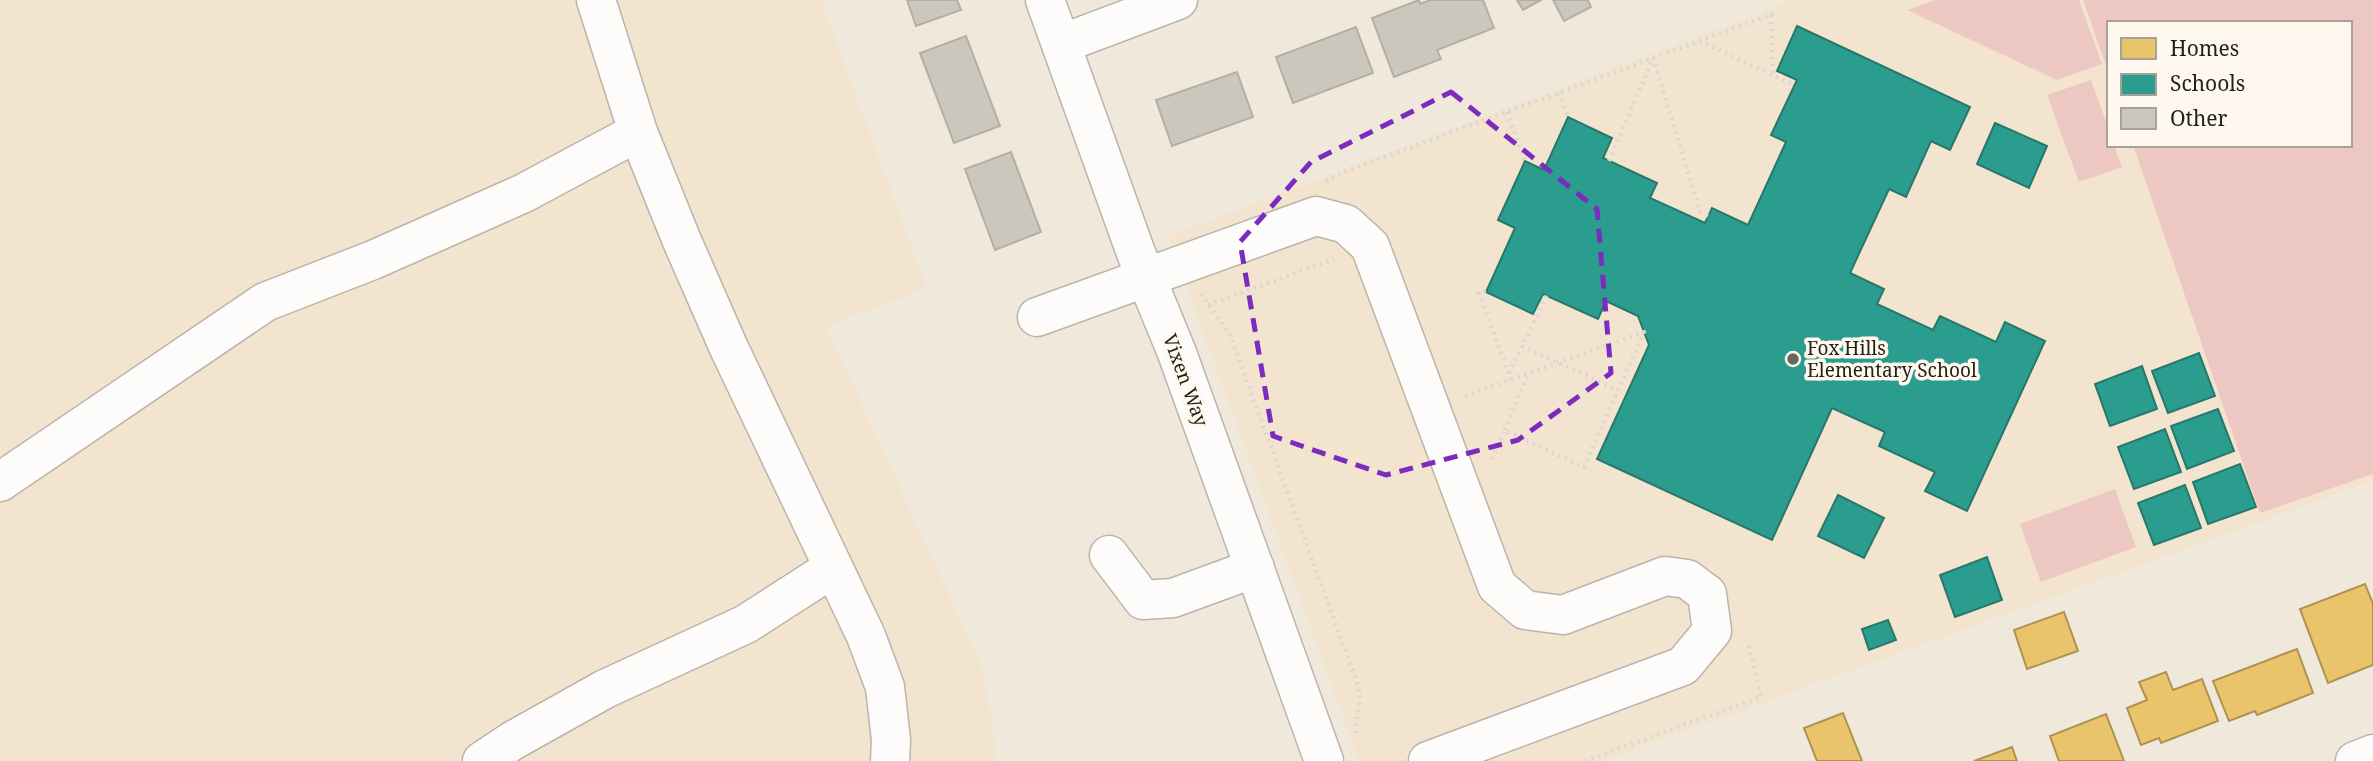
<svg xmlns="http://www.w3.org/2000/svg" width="2373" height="761" font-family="'Noto Serif',serif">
<rect width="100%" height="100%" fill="#f1e8dc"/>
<path fill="#f3e4cf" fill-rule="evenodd" d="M0,0H821L927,289L826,326L982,667L997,752L995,761H0Z
M1793,0H2373V481L1603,761H1359L1168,236ZM2109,23H2350V145H2109Z"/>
<path fill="#edc8c3" d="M1936,0H2079L2102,64L2057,80L1907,10Z
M2083,0H2373V474L2260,513L2133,145H2350V23H2109V74Z
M2091,80L2109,130V145H2114L2122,167L2079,182L2047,95Z
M2115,489L2136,547L2041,582L2020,524Z"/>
<path fill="#e9c46a" stroke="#ae9251" stroke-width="2" d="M2365,584L2373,604V665L2328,683L2300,609Z
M2064,612L2078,651L2027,669L2014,630Z
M2297,649L2313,693L2257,715L2255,711L2229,721L2213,681Z
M2166,672L2173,690L2202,679L2218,721L2161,743L2159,738L2141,745L2127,708L2147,700L2139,682Z
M1843,713L1862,761H1817L1804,728Z
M2106,714L2124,761H2059L2050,736Z
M2012,747L2017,761H1974Z"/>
<path fill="#2a9d8f" stroke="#28776b" stroke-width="2" d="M1797,26L1970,107L1950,150L1931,141L1906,197L1889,189L1850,273L1884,289L1877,304L1933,330L1940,316L1996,342L2005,322L2045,341L1967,511L1925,491L1935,472L1879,446L1885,432L1832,408L1772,540L1597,459L1649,345L1638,316L1606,301L1598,319L1543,294L1533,314L1486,292L1515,228L1498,220L1525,161L1544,170L1568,117L1612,138L1603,158L1657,183L1650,198L1705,223L1712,208L1748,225L1786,142L1771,135L1797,80L1777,71Z
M1995,123L2047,146L2029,188L1977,164Z
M2199,353L2215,396L2168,413L2152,371Z
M2142,366L2157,409L2110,426L2095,384Z
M2218,409L2234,451L2187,469L2171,426Z
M2165,429L2181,472L2134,489L2118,447Z
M2240,464L2256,507L2208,524L2193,482Z
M2185,485L2201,528L2154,545L2138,503Z
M1838,495L1884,518L1864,558L1818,536Z
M1987,557L2002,600L1955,617L1940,575Z
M1888,620L1896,640L1869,650L1862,629Z"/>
<path fill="#cbc7bd" stroke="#b3afa6" stroke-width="2" d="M907,0H957L961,10L916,26Z
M1419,0L1420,4L1430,0H1483L1494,28L1437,50L1441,59L1394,77L1372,18Z
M1517,0H1541L1523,10Z
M1553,0H1588L1591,7L1564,21Z
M1356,27L1373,73L1293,103L1276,57Z
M966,36L1000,126L954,143L920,53Z
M1237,72L1253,117L1172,146L1156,100Z
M1011,152L1041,232L995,250L965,169Z"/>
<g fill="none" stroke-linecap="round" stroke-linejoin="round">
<defs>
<path id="minor" d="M596,0L638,132L682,241L728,346L866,636L885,687L891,740L890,761
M1045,0L1136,253L1177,353L1324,761
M1061,44L1178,0
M1037,317L1316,216L1346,224L1370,246L1497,586L1525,610L1563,615L1665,576L1687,579L1707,594L1712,631L1683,666L1428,761
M0,482L265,302L373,260L524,193L638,132
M1109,555L1143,600L1173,598L1255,568
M482,761L512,741L605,689L746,624L833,568
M2355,761L2373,754"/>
</defs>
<use href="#minor" stroke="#bbb4aa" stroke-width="41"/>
<path stroke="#d9d6d3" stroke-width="4.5" stroke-dasharray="2 5" stroke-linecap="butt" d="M1771,15L1773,76
M1700,41L1794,85
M1653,58L1700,212L1708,216
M1559,93L1568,117
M1507,112L1525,161
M1609,161L1653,59
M1326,181L1338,174L1778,12
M1486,292L1479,293L1511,380
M1201,294L1230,335L1358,685C1363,708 1353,717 1357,738
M1208,305L1334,259
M1522,346L1618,390
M1509,373L1547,295
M1465,396L1644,332L1584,467L1505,430L1490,462
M1505,430L1528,374
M1585,761L1761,697L1748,641"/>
<use href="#minor" stroke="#fdfcfa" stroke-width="38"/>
</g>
<path fill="none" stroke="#7b2cbf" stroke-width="5" stroke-dasharray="14 9" stroke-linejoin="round" d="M1451,92L1597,209L1611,373L1518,440L1386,475L1273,436L1240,242L1311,162Z"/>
<circle fill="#6c655c" stroke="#fef8ef" stroke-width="2.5" cx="1793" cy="359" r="7"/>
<g text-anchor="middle" stroke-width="7" stroke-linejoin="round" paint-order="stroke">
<g font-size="19" fill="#241f17" stroke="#fef8ef" text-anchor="start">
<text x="1807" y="355">Fox Hills<tspan x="1807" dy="22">Elementary School</tspan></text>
</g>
<g font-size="19" fill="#241f17" stroke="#fef8ef">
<text transform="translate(1186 380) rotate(70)" y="7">Vixen Way</text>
</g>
</g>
<rect x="2107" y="21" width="245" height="126" fill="#fef8ef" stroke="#a7a199" stroke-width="2"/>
<rect x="2121" y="38" width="35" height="21" fill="#e9c46a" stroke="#a7a199" stroke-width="2"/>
<text x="2170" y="56" font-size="21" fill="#241f17">Homes</text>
<rect x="2121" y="74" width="35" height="21" fill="#2a9d8f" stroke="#a7a199" stroke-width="2"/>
<text x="2170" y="91" font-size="21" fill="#241f17">Schools</text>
<rect x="2121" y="108" width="35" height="21" fill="#cbc7bd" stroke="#a7a199" stroke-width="2"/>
<text x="2170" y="126" font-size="21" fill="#241f17">Other</text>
</svg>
